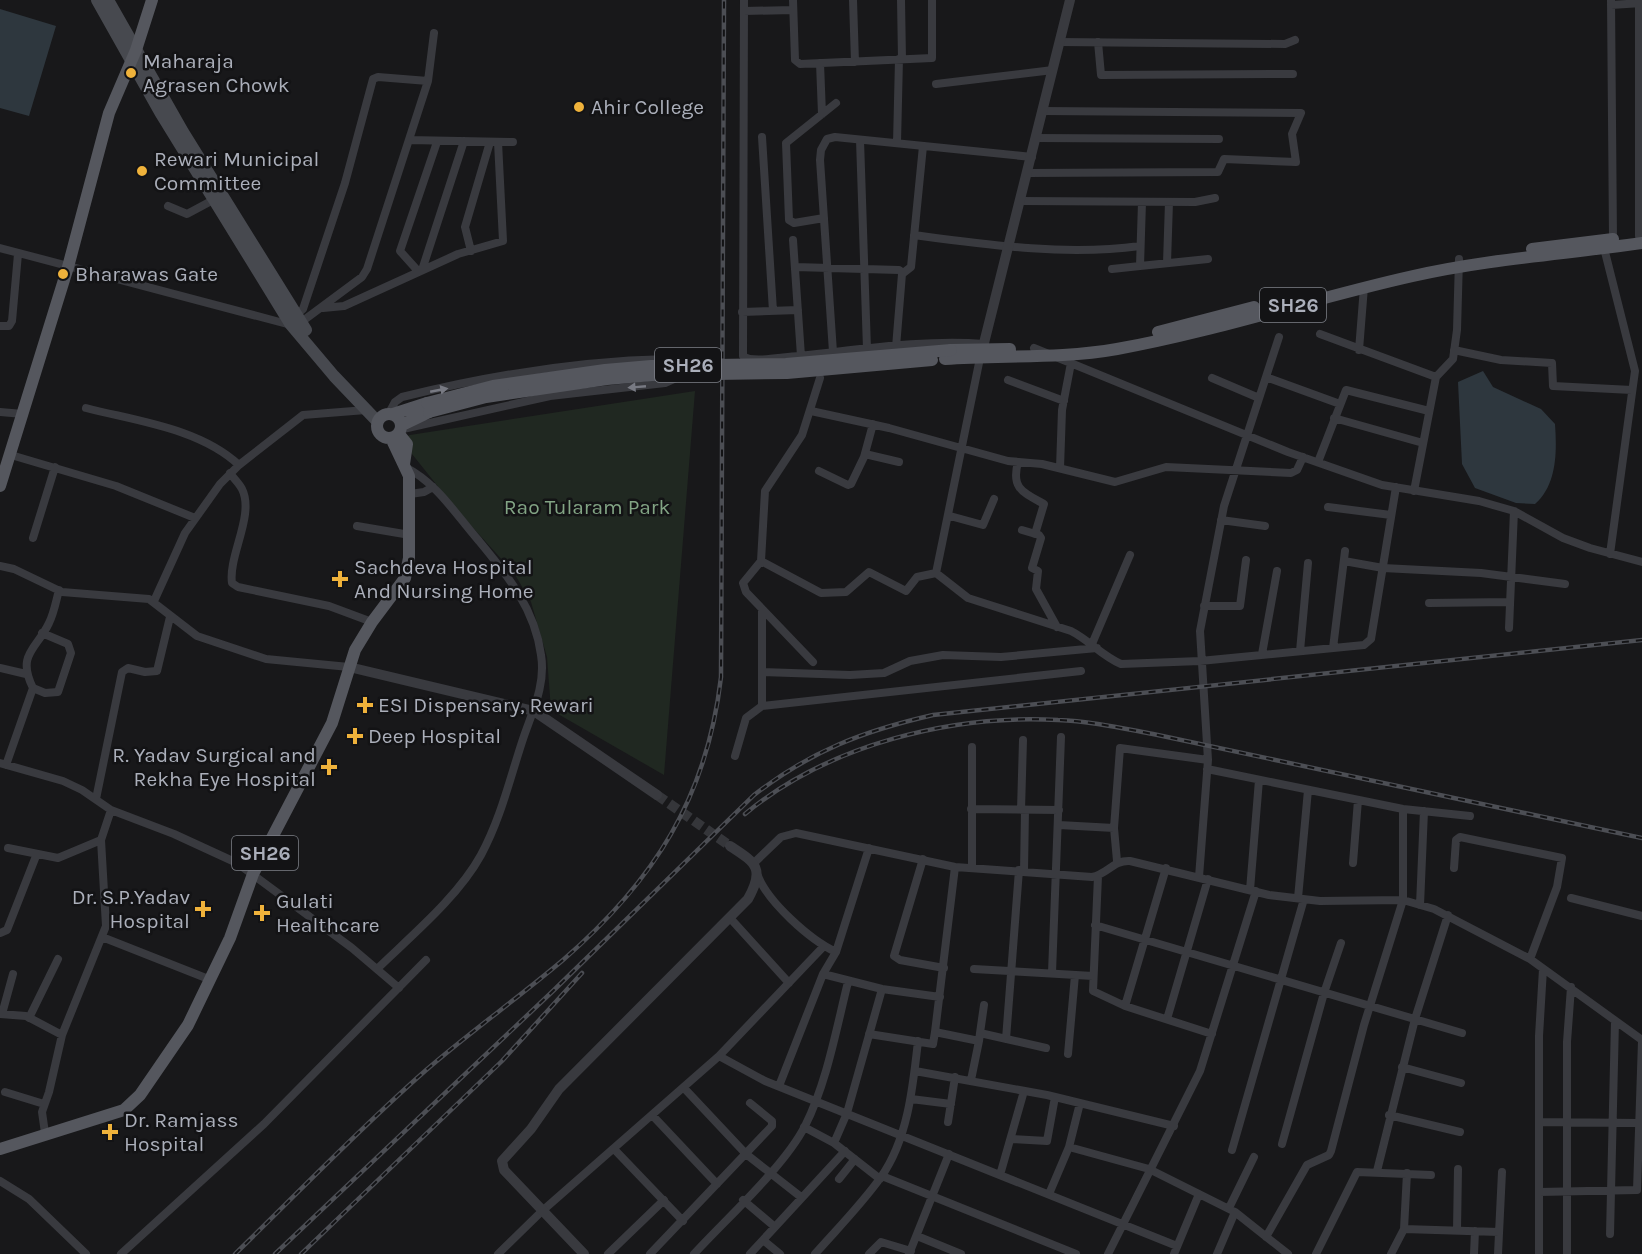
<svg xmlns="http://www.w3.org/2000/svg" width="1642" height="1254" font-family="Karla,sans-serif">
<rect width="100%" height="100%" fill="#18181a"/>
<path fill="#202821" d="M695,391L664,775L551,710L547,657L531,602L514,573L456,509L400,439L410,435Z"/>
<path fill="#2e373e" d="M0,9L56,26L29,116L0,108Z
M1483,371L1493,387L1541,409L1555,424C1557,452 1557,485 1535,504L1516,503L1475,488L1462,464L1458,382Z"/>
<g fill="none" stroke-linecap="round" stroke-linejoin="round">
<path stroke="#35363a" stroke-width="10" stroke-dasharray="10 5" stroke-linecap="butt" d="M657,795L730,846"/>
<path stroke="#393a3f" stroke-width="8" d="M744,0L743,356C751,363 777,358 788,357C852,351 920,339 984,344
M793,0L795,60L800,64L932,58V0
M853,0L855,62
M901,0L902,59
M1611,0L1613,239
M1611,5L1642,3
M744,11L793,10
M1059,42L1285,44L1295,40
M1098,42L1101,75L1293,74
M820,63L822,114
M936,84L1053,70
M762,137L773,311
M1036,138L1219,139
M409,140L513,142
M860,140L867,349
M897,143L899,59
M1028,173L1218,172L1224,159L1296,162L1292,134L1301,113L1043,111
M1021,201L1195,202L1215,198
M1142,202L1140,266L1208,259
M168,206L187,214L215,199
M824,218L794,223L789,220L786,143L836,103
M914,235C989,245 1065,256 1140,246
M1639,236V0
M793,240L801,356
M0,248L291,325L300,323L362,277L367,269L428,81L434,33
M1604,248L1635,371L1610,554
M471,251L465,227L490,142
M1167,263L1169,202
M795,267L899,270L903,273
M1112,269L1140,266
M422,270L464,141
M418,271L400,251L437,142
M323,308L344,306L458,254L503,241L498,142
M742,312L798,310
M294,317L303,309L345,183L373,79L378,77L428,81
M0,326H9L12,321L18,254
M1320,334L1436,377
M896,347L902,274L911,267L923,146
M1034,348L1288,452L1382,485L1479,501L1514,511L1563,538L1590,548L1642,562
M1359,350L1364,287
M1454,350L1501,360L1552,363L1553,386L1632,390
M833,352L820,160L821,150L827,139L835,137L1032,157
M1266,377L1340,404
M1212,378L1259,398
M1008,380L1064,401
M86,408C136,421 199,428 239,465
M811,411L889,428L1008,461L1042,464L1115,482L1166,467L1291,473L1297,470L1303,457
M0,412L23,414
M389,413L395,402L402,397C490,375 578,361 668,359L678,362L680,369L676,378L665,383L550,396L403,429
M1334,418L1423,443
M865,454L899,462
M11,455L116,486L195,518
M1018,462C1011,488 1022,492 1044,504L1035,534
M1318,462L1346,390L1429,411
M1060,468L1062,410L1071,363
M819,471L848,485L851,484L864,457L873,424
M230,473C233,478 239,483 242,489C255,515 228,556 232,583L238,587L329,606L372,622
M1414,491L1436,377L1453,359L1457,330L1459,259
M410,494L424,492L433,487
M1328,507L1391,515
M950,516L983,525L994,499
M1221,520L1265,526
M357,526L410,535
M1022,530L1039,535L1041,538L1032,568L1038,571L1036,589L1057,627
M33,538L55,467
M761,561L821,593L846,592L869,572L906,591L917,577L936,573
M1344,561L1383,568L1481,573L1565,584
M0,566L14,569L62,592L149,599L197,636L266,659L349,667
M936,573L968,598L1071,631C1089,640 1102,656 1121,664L1200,661L1364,645L1371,639L1396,487
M936,573L980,358
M154,601L185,533L220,484L239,465L303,415L366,410
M1429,603L1510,602
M1204,606H1240L1246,560
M762,609V706
M1509,628L1514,511
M1092,644L1130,555
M1333,648L1345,551
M1300,651L1308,563
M1262,654L1277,571
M813,662L746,592L743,583L761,561L765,491L802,435L820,378
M0,668L26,674
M762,672L850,675L884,673L910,661L943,655L1001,657L1097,648
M33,688L45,693L58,692L71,653L68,644L42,633
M972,747V867
M735,756L746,718L762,706L1081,671
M0,763L63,781L82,790L111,810L174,834L237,863L352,948L399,988
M6,765L33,688C16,654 37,649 49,623C54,613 56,601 59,590
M1207,769L1403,809L1470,816
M96,799L122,672L128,668L145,672L157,671L170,617
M971,809L1059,810
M1021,810L1023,740
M1059,825L1114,828
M8,848L58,858L101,840
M923,859L894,956L900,960L944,968
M1117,861L1114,828L1120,748L1208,760
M754,863L781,837L796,833L955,867L1092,877C1108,874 1113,860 1130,861L1269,895L1320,901L1403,900L1434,909L1530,959L1642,1040
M1353,863L1358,800
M1454,868L1456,840L1460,837L1562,858L1557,887L1530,959
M1024,871L1025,810
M758,876C768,902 810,940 836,952
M1098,876L1093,991L1125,1006L1212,1034
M1199,877L1208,760L1200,631L1224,506L1279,337
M1250,890L1259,780
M1298,898L1308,790
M1571,898L1642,916
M1420,905L1424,811
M730,918L789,983
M1095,925L1462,1033
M0,933L7,930L36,856
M102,937L211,980
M377,969C411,936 458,897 481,855C501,818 510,778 523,739C532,712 546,685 541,655C535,609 508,576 479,541C456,515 437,483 405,467
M974,969L1093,976
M1052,973L1061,737
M823,974L882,989L940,997
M1125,1006L1166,868
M0,1014L26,1016L62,1035
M2,1014L13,974
M29,1018L58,959
M1167,1019L1208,879
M935,1032L955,867
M980,1033L984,1005
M869,1034L933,1044L935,1032L979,1041L980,1033L1046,1048
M1006,1039L1019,870
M1068,1054L1075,975
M719,1056L823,947
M1402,1067L1461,1083
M915,1071L1047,1095L1174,1126
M971,1080L979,1041
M779,1086L823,974L836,952L869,848
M684,1088L746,1154L801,1197
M5,1092L44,1104
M911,1099L951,1104
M1389,1115L1460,1132
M653,1116L717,1184
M948,1122L955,1077
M1540,1122L1639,1123
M804,1127L834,1143L880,1179
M45,1133L42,1112L49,1092L62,1035L106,926L101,840L111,810
M1012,1139L1047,1141L1055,1097
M834,1143L847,1113L882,989
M1282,1144L1324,993L1341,943
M1069,1147L1149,1169L1235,1212L1288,1254
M614,1149L683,1221
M1232,1150L1304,899
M1377,1171L1415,1019L1448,915
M1000,1175L1024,1091
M882,1176L1076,1254
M839,1179L855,1159
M0,1181L29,1199L86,1254
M1539,1192L1637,1190L1642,1041
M1049,1194L1069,1147L1080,1103
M743,1200L775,1227
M1229,1208L1254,1157
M1404,1229L1499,1232
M1457,1230L1458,1169
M1610,1234L1615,1021
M917,1236L961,1254
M1266,1237L1307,1165L1329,1155L1331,1151L1364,1025L1403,900V809
M763,1240L780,1254
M121,1254L264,1124L426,960
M498,1254L541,1212L719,1056L765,1081L1177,1246
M608,1254L664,1200
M650,1254L772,1126V1121L750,1103
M694,1254C726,1219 784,1167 805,1126C827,1082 836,1030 848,982
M750,1254L845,1151
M815,1254C837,1229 861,1205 881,1177C908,1139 913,1086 918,1041
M869,1254L881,1242L911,1251
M909,1254L949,1154
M1108,1254L1200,1071L1256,891
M1174,1254L1199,1194
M1217,1254L1235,1212
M1316,1254L1357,1172L1431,1175
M1391,1254L1404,1229L1407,1173
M1474,1254L1475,1231
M1498,1254L1502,1172
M1539,1254V1036L1543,969
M1567,1254V1042L1571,987"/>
<path stroke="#393a3f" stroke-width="10" d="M981,355L1070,0
M349,667L534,711L657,795
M584,1254L504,1170L502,1161L531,1129L559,1089L748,899C765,868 756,863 730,846"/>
<path stroke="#47494f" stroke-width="12" d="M97,0L160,112L291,325L334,376L377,421
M108,0L183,132L306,330"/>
<path stroke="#55575e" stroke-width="12" d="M1532,249L1613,239
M1158,332L1254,307
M951,350L1010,349
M945,359C1002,355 1061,359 1117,349C1217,331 1314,298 1413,276C1488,259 1566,254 1642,243
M377 426a12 12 0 1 1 24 0a12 12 0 1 1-24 0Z
M393,414L427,403
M402,425L429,412
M399,434L407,444L404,464
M0,486L68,267L109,113L136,50L152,0
M0,1149L124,1110L140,1095L188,1025L230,938L253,874L332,723L355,650L372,622L405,578L409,558V476L391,438"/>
<defs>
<path id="rail" d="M745,814C828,745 951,714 1058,720C1090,721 1121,728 1153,734L1642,838
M235,1254C298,1193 359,1129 425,1071C470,1032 518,998 563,960C654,881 707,798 721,677L724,0
M275,1254L554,990L754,795C811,751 863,731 933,715L1642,640
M301,1254L502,1061L582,973"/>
</defs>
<use href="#rail" stroke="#4c4e54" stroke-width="4.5"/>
<use href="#rail" stroke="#131315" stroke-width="2" stroke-dasharray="7" stroke-linecap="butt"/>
<path stroke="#55575e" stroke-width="12" d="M427,403L493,386L605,370L651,366L786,364L951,350
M429,412L486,397L607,379L652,375L787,373L932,360"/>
</g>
<defs><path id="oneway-solid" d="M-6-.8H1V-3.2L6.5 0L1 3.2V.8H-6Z" transform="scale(1.5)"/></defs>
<g fill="#787a83">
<use href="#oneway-solid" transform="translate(637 387) rotate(175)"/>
<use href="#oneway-solid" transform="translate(439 390) rotate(-11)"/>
</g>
<g fill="#efb23b" stroke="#131315" stroke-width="2">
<circle cx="131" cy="73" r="6"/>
<circle cx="579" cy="107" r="6"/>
<circle cx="142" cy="171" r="6"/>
<circle cx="63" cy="274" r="6"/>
<path d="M337 570h6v6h6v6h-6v6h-6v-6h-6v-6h6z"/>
<path d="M362 696h6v6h6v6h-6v6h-6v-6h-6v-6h6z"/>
<path d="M352 727h6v6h6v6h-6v6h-6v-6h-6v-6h6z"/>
<path d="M326 758h6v6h6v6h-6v6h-6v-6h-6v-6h6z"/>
<path d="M200 900h6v6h6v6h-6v6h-6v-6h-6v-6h6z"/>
<path d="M259 904h6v6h6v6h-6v6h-6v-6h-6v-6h6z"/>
<path d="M107 1123h6v6h6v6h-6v6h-6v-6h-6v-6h6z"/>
</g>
<g text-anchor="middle" stroke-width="5" stroke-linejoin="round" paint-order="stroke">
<g fill="#131315" stroke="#7d8088" stroke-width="1.5">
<rect x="1260" y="288" width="66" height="34" rx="4.5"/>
<rect x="655" y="348" width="66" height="34" rx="4.5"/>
<rect x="232" y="836" width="66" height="34" rx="4.5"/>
</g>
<g font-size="20" font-weight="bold" fill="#abafba">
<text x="1293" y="312">SH26</text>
<text x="688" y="372">SH26</text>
<text x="265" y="860">SH26</text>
</g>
<g font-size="21" fill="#abafba" stroke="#131315" text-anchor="start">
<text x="143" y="68">Maharaja<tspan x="143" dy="24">Agrasen Chowk</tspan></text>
<text x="591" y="114">Ahir College</text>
<text x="154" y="166">Rewari Municipal<tspan x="154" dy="24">Committee</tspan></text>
<text x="75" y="281">Bharawas Gate</text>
<text x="354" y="574">Sachdeva Hospital<tspan x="354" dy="24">And Nursing Home</tspan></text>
<text x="378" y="712">ESI Dispensary, Rewari</text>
<text x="368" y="743">Deep Hospital</text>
<text x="316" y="762" text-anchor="end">R. Yadav Surgical and<tspan x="316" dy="24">Rekha Eye Hospital</tspan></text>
<text x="190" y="904" text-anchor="end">Dr. S.P.Yadav<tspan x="190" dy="24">Hospital</tspan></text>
<text x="276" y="908">Gulati<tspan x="276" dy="24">Healthcare</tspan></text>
<text x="124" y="1127">Dr. Ramjass<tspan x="124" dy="24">Hospital</tspan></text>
</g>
<g font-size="21" fill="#82a484" stroke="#131315">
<text x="587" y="514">Rao Tularam Park</text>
</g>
</g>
</svg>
